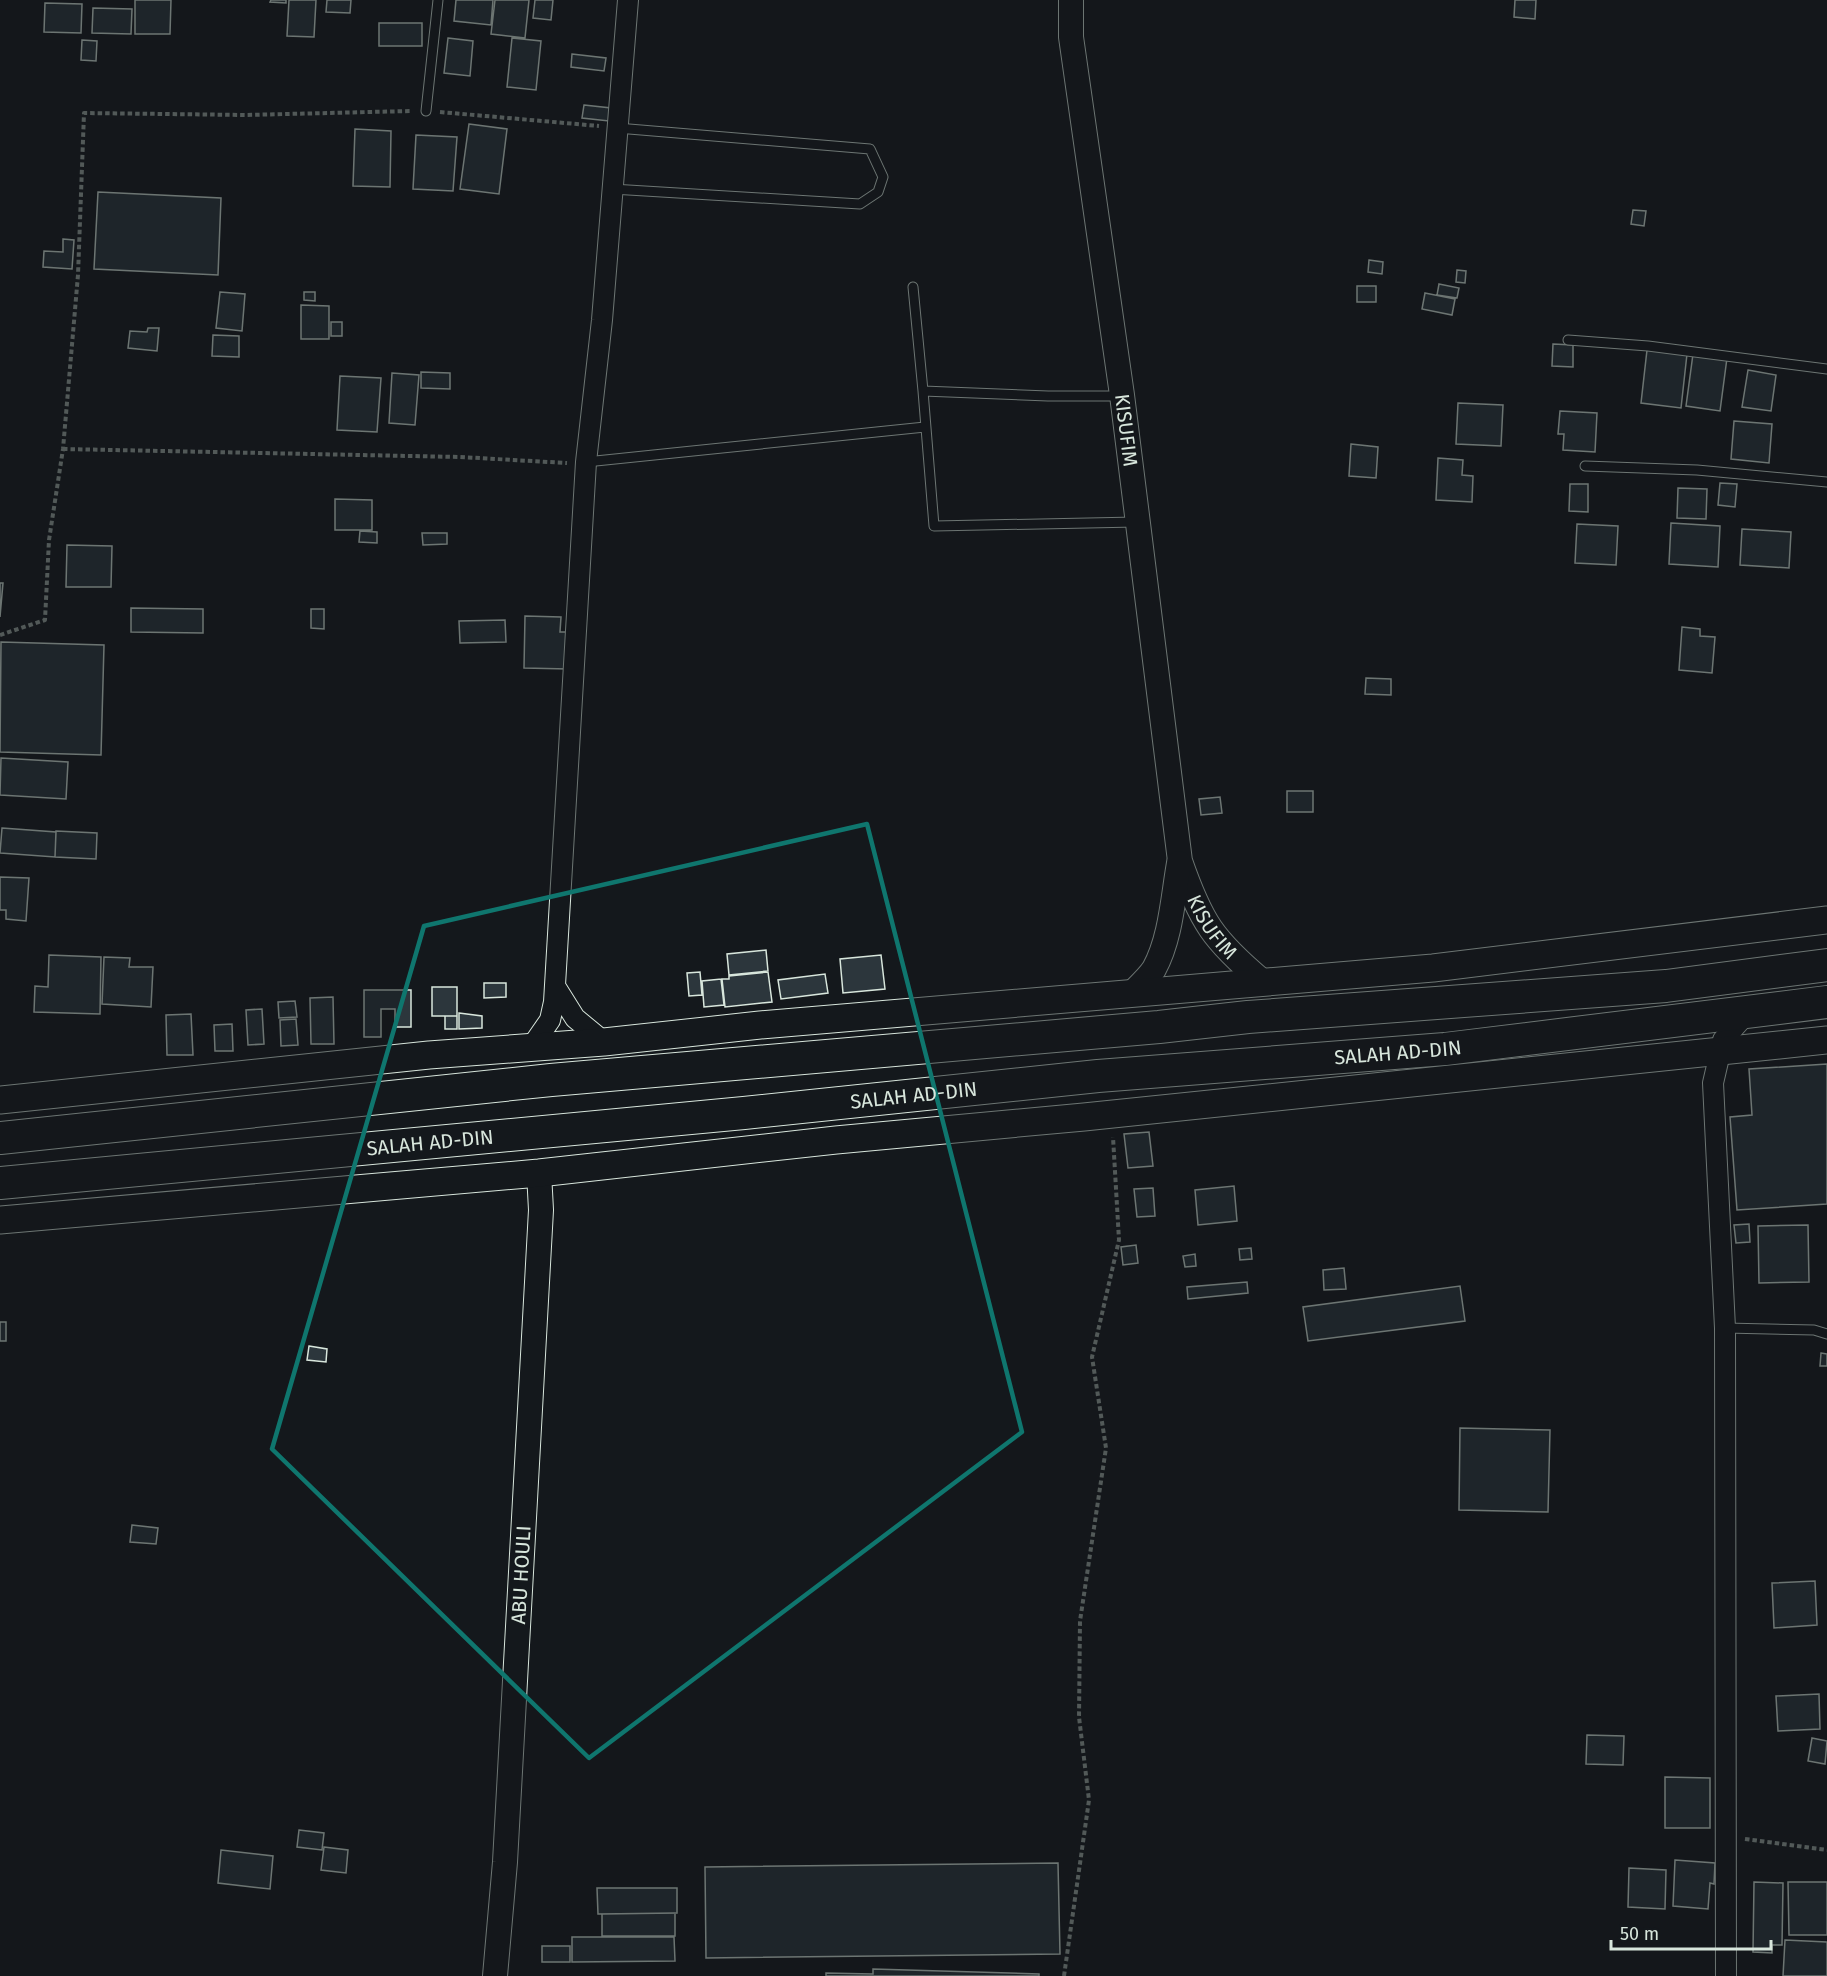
<svg xmlns="http://www.w3.org/2000/svg" width="1827" height="1976" font-family="'Fira Sans',sans-serif">
<rect width="100%" height="100%" fill="#14181c"/>
<path fill="#2c363c" stroke="#d8e6dc" stroke-width="1.5" d="M135,0H171L170,34H135Z
M271,0H286V3L270,2Z
M289,0H316L314,37L287,36Z
M327,0H351L350,13L326,12Z
M456,0H493L491,25L454,21Z
M495,0H529L525,38L491,34Z
M535,0H553L551,20L533,18Z
M1515,0H1536L1535,19L1514,17Z
M45,3L82,4L81,33L44,32Z
M93,8L132,9L131,34L92,33Z
M379,23H422V46H379Z
M448,38L473,41L470,76L444,73Z
M512,38L541,41L536,90L507,87Z
M82,40L97,41L96,61L81,60Z
M572,54L606,58L604,71L571,67Z
M584,105L611,108L609,121L582,118Z
M469,124L507,129L499,194L460,189Z
M355,129L391,131L390,187L353,186Z
M416,135L457,137L453,191L413,189Z
M98,192L221,198L218,275L94,269Z
M1633,210L1646,211L1644,226L1631,224Z
M63,239L74,240L72,269L43,267L44,251L63,252Z
M1369,260L1383,262L1382,274L1368,272Z
M1457,270L1466,271L1465,283L1456,282Z
M1439,284L1459,288L1457,298L1437,295Z
M1357,286H1376V302H1357Z
M220,292L245,294L242,331L216,328Z
M304,292H315V301L304,300Z
M1425,293L1455,299L1452,315L1422,309Z
M301,305L329,306V339H301Z
M331,322H342V336H331Z
M148,328H159L157,351L128,348L130,331L147,332Z
M213,335L239,336V357L212,356Z
M1553,344L1573,345V367L1552,366Z
M1647,350L1687,354L1681,408L1641,403Z
M1693,354L1727,358L1720,411L1686,406Z
M1748,370L1776,375L1771,411L1742,407Z
M421,372L450,373V389L421,388Z
M392,373L419,375L415,425L389,423Z
M340,376L381,378L377,432L337,430Z
M1458,403L1503,405L1501,446L1456,444Z
M1560,411L1597,413L1595,452L1563,450L1564,434H1558Z
M1734,421L1772,424L1769,463L1731,459Z
M1351,444L1378,447L1376,478L1349,476Z
M1438,458L1463,460L1462,475L1473,476L1472,502L1436,500Z
M1720,483L1737,484L1735,507L1718,505Z
M1570,484H1588V512L1569,511Z
M1678,488L1707,489L1706,519L1677,518Z
M335,499L372,500V530H335Z
M1671,523L1720,526L1718,567L1669,564Z
M1577,524L1618,526L1616,565L1575,563Z
M1742,529L1791,532L1789,568L1740,565Z
M360,531L377,532V543L359,542Z
M422,533H447V544L423,545Z
M67,545L112,546L111,587H66Z
M0,583H3L0,617Z
M131,608L203,609V633L131,632Z
M311,609H324V629L311,628Z
M525,616L561,617L560,632H568V669L524,668Z
M505,620L506,642L460,643L459,621Z
M1682,627L1700,629V636L1715,637L1712,673L1679,670Z
M1,642L104,645L101,755L0,752Z
M1366,678L1391,679V695L1365,694Z
M1,758L68,762L66,799L0,795Z
M1287,791H1313V812H1287Z
M1220,797L1222,813L1201,815L1199,799Z
M2,828L56,832L55,857L0,853Z
M56,831L97,833L96,859L55,857Z
M0,877L29,878L26,921L6,919V910H0Z
M766,950L768,971L729,975L727,954Z
M49,955L101,957L100,1014L34,1012L35,986L48,987Z
M881,955L885,989L843,993L840,959Z
M104,957L130,958L129,967H153L151,1007L102,1004Z
M700,972L702,995L689,996L687,973Z
M768,972L772,1002L725,1007L722,979H729V976Z
M825,974L828,993L781,999L778,980Z
M721,979L724,1005L704,1007L702,981Z
M484,983H506V997L484,998Z
M432,987H457V1016H432Z
M364,990H411V1027H395V1009H381V1037H364Z
M333,997L334,1044H311L310,998Z
M295,1001L297,1017L279,1018L278,1002Z
M262,1009L264,1044L248,1045L246,1010Z
M459,1013L482,1016V1028L459,1029Z
M191,1014L193,1055H167L166,1015Z
M445,1016H457V1029H445Z
M296,1019L298,1045L281,1046L280,1020Z
M232,1024L233,1051H215L214,1025Z
M1827,1064V1204L1737,1210L1730,1117L1752,1115L1749,1069Z
M1149,1132L1153,1166L1128,1168L1124,1134Z
M1234,1186L1237,1221L1198,1225L1195,1190Z
M1153,1188L1155,1216L1137,1217L1134,1189Z
M1749,1224L1750,1242L1736,1243L1734,1225Z
M1808,1225L1809,1282L1759,1283L1758,1226Z
M1136,1245L1138,1263L1123,1265L1121,1247Z
M1251,1248L1252,1259L1240,1260L1239,1249Z
M1195,1254L1196,1266L1185,1267L1183,1256Z
M1344,1268L1346,1289L1324,1290L1323,1270Z
M1247,1282L1248,1293L1188,1299L1187,1287Z
M1460,1286L1465,1321L1308,1341L1303,1307Z
M0,1322H6V1341H0Z
M309,1346L327,1349L326,1362L307,1360Z
M1821,1353L1827,1354V1366H1820Z
M1460,1428L1550,1430L1548,1512L1459,1510Z
M132,1525L158,1528L156,1544L130,1542Z
M1815,1581L1817,1625L1774,1628L1772,1583Z
M1819,1694L1820,1729L1778,1731L1776,1696Z
M1587,1735L1624,1736L1623,1765L1586,1764Z
M1812,1738L1827,1741L1825,1764L1808,1761Z
M1665,1777L1710,1778V1828H1665Z
M299,1830L324,1833L322,1850L297,1847Z
M324,1847L348,1850L346,1873L321,1870Z
M221,1850L273,1856L270,1889L218,1883Z
M1675,1860L1715,1863L1714,1884L1710,1883L1708,1909L1673,1906Z
M1058,1863L1060,1954L706,1958L705,1867Z
M1629,1868L1666,1870L1665,1909L1628,1907Z
M1754,1882L1783,1883L1782,1945H1772V1953L1753,1952Z
M1788,1882H1827V1935H1789Z
M597,1888H677V1913L598,1914Z
M675,1913V1936H602V1914Z
M572,1937H674L675,1961L572,1962Z
M1785,1940L1827,1942V1976H1783Z
M542,1946H570V1962H542Z
M873,1969L1039,1974V1976H826V1973L873,1974Z"/>
<g fill="none" stroke-linecap="round" stroke-linejoin="round">
<defs>
<path id="service" d="M426,111L438,0
M612,189L860,204L878,192L883,177L870,149L617,128
M913,287L923,391L1048,396H1122
M1568,340L1648,346L1827,369
M923,391L934,526L1136,522
M586,462L925,427
M1585,466L1697,470L1827,482
M1725,1328L1814,1330L1827,1334"/>
<path id="minor" d="M555,986L575,1018L604,1042
M532,1046L550,1020L554,1002L586,462L602,320L628,0
M1726,1976L1725,1328L1713,1083L1723,1040L1747,1013"/>
<g id="tertiary">
<path id="s1" d="M1071,0V37L1122,395L1180,861C1201,922 1213,940 1263,982"/>
<path d="M1132,993C1139,986 1148,978 1154,969C1171,938 1173,897 1179,863"/>
<path id="s2" d="M495,1976L505,1862L541,1210L539,1173"/>
</g>
<path id="secondary" d="M0,1100L429,1055L604,1042L760,1025L1433,968L1827,920
M0,1220L539,1173L836,1140L1084,1117L1827,1040"/>
<g id="trunk">
<path d="M0,1138L551,1080L1159,1027L1248,1017L1666,986L1827,965"/>
<path id="s3" d="M0,1183L744,1113L1098,1076L1445,1049L1827,1002"/>
</g>
</defs>
<use href="#service" stroke="#d8e6dc" stroke-width="11"/>
<use href="#minor" stroke="#d8e6dc" stroke-width="22"/>
<use href="#tertiary" stroke="#d8e6dc" stroke-width="26"/>
<use href="#secondary" stroke="#d8e6dc" stroke-width="29"/>
<use href="#trunk" stroke="#d8e6dc" stroke-width="34"/>
<path stroke="#9da8a2" stroke-width="4" stroke-dasharray="4.5 3" stroke-linecap="butt" d="M440,112L599,126
M63,449L460,457L567,463
M0,635L45,620L49,540L63,449L78,275L84,113L246,115L411,111
M1745,1839L1827,1850
M1064,1976L1089,1800L1079,1717L1080,1621L1106,1448L1092,1357L1119,1240L1113,1137"/>
<use href="#service" stroke="#14181c" stroke-width="9"/>
<use href="#minor" stroke="#14181c" stroke-width="20"/>
<use href="#tertiary" stroke="#14181c" stroke-width="24"/>
<use href="#secondary" stroke="#14181c" stroke-width="27"/>
<use href="#trunk" stroke="#14181c" stroke-width="32"/>
</g>
<path d="M0 0H1827V1976H0ZM867,824L1022,1432L589,1758L272,1449L424,926Z" fill="#14181c" fill-opacity=".55" fill-rule="evenodd"/>
<path fill="none" stroke="#0f766e" stroke-width="4.5" stroke-linejoin="round" d="M867,824L1022,1432L589,1758L272,1449L424,926Z"/>
<g text-anchor="middle" stroke-width="4.5" stroke-linejoin="round" paint-order="stroke">
<g font-size="20" fill="#d8e6dc" stroke="#14181c">
<text dy="7" stroke="none"><textPath href="#s1" startOffset="434">KISUFIM</textPath></text>
<text dy="7" stroke="none"><textPath href="#s1" startOffset="942">KISUFIM</textPath></text>
<text dy="7" stroke="none"><textPath href="#s3" startOffset="1404">SALAH AD-DIN</textPath></text>
<text dy="7" stroke="none"><textPath href="#s3" startOffset="918">SALAH AD-DIN</textPath></text>
<text dy="7" stroke="none"><textPath href="#s3" startOffset="432">SALAH AD-DIN</textPath></text>
<text dy="7" stroke="none"><textPath href="#s2" startOffset="402">ABU HOULI</textPath></text>
</g>
</g>
<path d="M1611 1940v9h160v-9" fill="none" stroke="#d8e6dc" stroke-width="3"/>
<text x="1620" y="1940" font-size="18" fill="#d8e6dc" stroke="#14181c" stroke-width="4.5" paint-order="stroke">50 m</text>
</svg>
